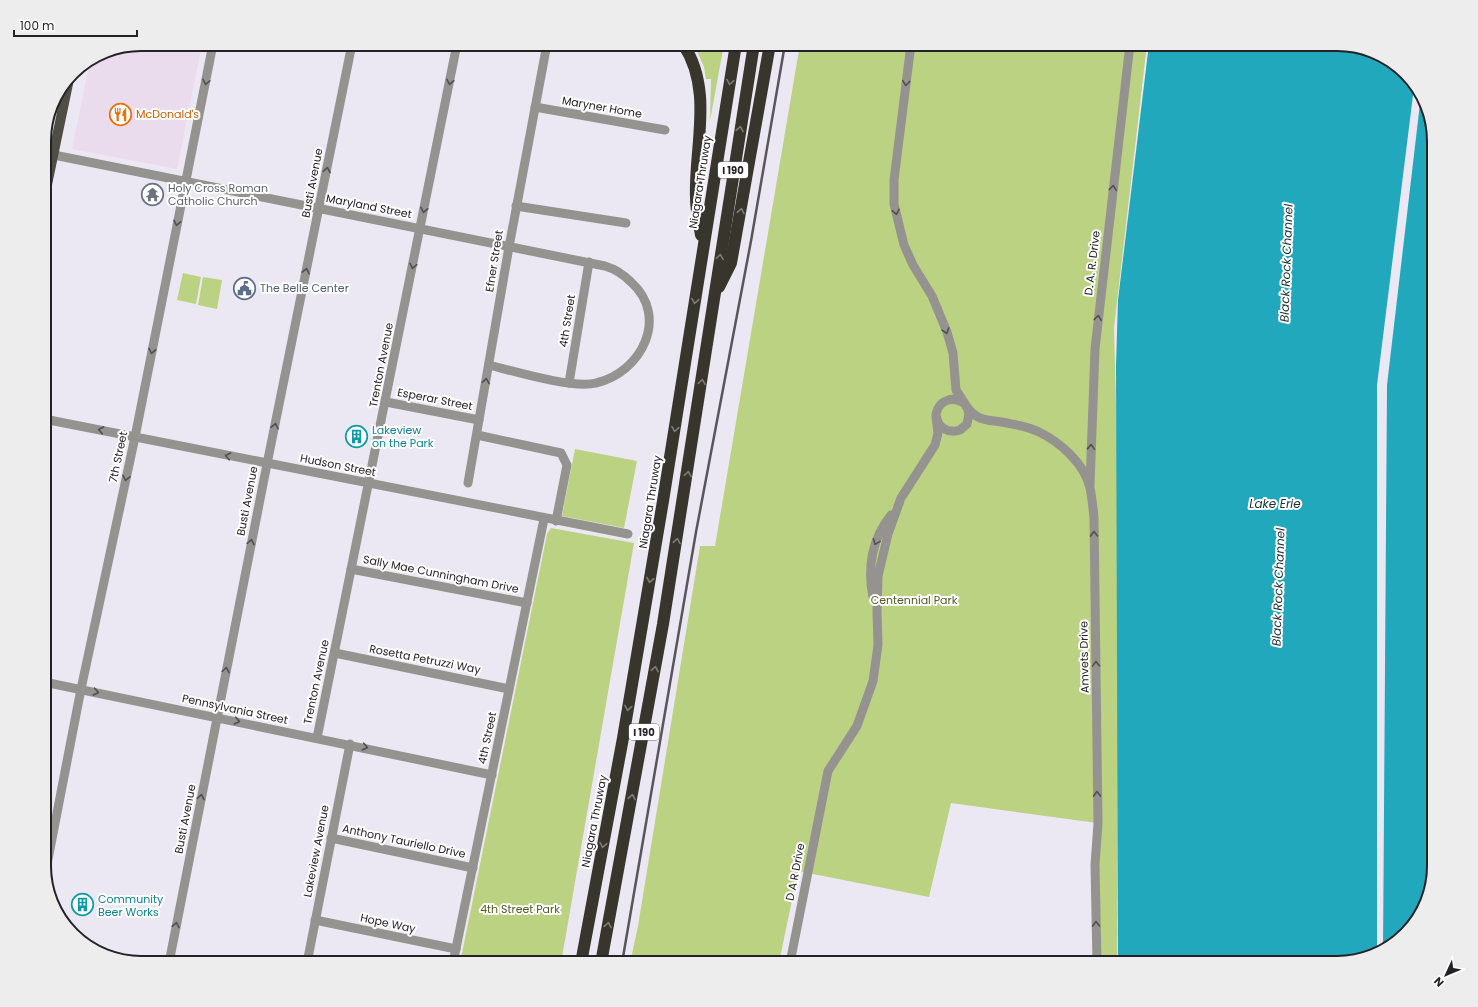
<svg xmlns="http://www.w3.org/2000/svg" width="1478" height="1007" viewBox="0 0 1478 1007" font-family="Poppins,sans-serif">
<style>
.commercial{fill:#eadbed}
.green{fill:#bcd283}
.water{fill:#21a8bd}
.pier{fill:#ece8f3}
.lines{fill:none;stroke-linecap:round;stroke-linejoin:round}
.minor{stroke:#95938f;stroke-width:9}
.primary{stroke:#504d45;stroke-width:10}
.motorway{stroke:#38352d;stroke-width:12}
.rail{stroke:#58555b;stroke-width:2.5}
.oneway{stroke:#514f50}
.oneway2{stroke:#7e7c76}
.labels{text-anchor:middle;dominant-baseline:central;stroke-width:4;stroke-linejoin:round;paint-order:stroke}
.shield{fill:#fff;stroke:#666467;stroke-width:1}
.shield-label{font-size:10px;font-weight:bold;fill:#242226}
.street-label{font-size:11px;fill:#242226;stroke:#fff}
.food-label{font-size:11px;fill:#c56008;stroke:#fff;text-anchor:start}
.worship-label{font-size:11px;fill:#5b616d;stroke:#fff;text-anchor:start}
.service-label{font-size:11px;fill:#4e5e75;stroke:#fff;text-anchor:start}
.culture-label{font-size:11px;fill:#0d838f;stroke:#fff;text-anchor:start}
.park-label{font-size:11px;fill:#4e5c22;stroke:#fff}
.water-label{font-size:12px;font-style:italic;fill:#1b3035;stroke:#fff}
.rim{fill:none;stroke:#242226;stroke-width:2}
</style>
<rect width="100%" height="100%" fill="#ece8f3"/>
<!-- commercial -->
<polygon class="commercial" points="141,44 202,44 177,169 72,149 90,61 104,51"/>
<!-- green -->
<g class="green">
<polygon points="694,44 724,44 710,121 711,79 706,79 704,67"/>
<polygon points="800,44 1147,44 1114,328 1119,519 1117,963 1097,963 1097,823 951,803 929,897 798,871 779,963 630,963 638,926 700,546 715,546"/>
<polygon points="183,273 201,277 196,304 177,300"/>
<polygon points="203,277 222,280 217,309 198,305"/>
<polygon points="575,449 637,461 624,528 562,516"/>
<polygon points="551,528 634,543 561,963 460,963 547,534"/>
</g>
<!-- water -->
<polygon class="water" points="1149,44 1336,44 1391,61 1424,98 1434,141 1434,866 1417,920 1385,950 1337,963 1118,963 1116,366 1118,300"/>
<!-- pier -->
<polygon class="pier" points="1414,87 1421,95 1387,385 1383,951 1377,952 1377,385"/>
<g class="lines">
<!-- minor -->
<g class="minor">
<path d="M 911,44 L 894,180 L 894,204 L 904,245 L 913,265 L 932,296 L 947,332 L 953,353 L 956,390 L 967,407 L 969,414 L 967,424 L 960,430 C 947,434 937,427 936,414 C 939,400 953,395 965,404"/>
<polyline points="535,107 665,130"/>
<path d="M 44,153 L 605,266 C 615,269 624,275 631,282 C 670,317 641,373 596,383 C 573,389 513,371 489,365"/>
<polyline points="516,206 626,223"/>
<polyline points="569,383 589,262"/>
<polyline points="386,402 479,420"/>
<path d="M 966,406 C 979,423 988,419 1007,423 C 1017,425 1030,427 1039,432 C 1060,442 1085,464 1090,488 C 1092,497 1093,508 1094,518 L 1098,823 L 1095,865 L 1097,963"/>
<polyline points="44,419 628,534"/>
<polyline points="477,435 561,453 567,465 556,521"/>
<polyline points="468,483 509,247 547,44"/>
<polyline points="1090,485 1095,349 1130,44"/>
<polyline points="351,569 527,603"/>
<path d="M 873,597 C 867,568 872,538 891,515"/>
<polyline points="335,653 509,689"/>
<polyline points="44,682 492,775"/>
<polyline points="317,738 457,44"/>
<polyline points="331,838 473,868"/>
<polyline points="45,875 81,689 135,437 213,44"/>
<polyline points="315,920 456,949"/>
<polyline points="169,963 267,464 352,44"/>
<polyline points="307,963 350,744"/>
<polyline points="453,963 544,519"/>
<polyline points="790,963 828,771 857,726 873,681 878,645 877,612 878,576 888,534 901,498 935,445 938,433 936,417"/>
</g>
<!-- primary -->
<polyline class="primary" points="44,199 69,79"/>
<!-- motorway -->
<g class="motorway">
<path d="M 683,44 C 714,90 694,147 696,198 C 696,210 699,223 701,235"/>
<polyline points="719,287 731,263 770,44"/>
<polyline points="581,963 623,738 663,501 736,44"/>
<polyline points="601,963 663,624 754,44"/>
</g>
<!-- rail -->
<polyline class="rail" points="622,963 696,532 751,241 785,44"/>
</g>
<!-- one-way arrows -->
<defs><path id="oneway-chevron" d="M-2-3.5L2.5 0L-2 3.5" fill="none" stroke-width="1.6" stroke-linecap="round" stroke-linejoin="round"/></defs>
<g class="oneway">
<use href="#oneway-chevron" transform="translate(206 82) rotate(102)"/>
<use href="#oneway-chevron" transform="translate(450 82) rotate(101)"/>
<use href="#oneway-chevron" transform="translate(906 83) rotate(97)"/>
<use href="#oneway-chevron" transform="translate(327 170) rotate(-79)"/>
<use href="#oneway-chevron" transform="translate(1113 188) rotate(-83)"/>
<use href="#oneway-chevron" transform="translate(424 210) rotate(101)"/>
<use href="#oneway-chevron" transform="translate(896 212) rotate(79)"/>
<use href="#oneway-chevron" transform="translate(177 223) rotate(101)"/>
<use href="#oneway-chevron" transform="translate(413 266) rotate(101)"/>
<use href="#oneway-chevron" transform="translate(306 271) rotate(-78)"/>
<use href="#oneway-chevron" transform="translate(1098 318) rotate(-83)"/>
<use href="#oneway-chevron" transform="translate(946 331) rotate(72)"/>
<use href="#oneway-chevron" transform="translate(152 351) rotate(101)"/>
<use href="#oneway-chevron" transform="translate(486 381) rotate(-80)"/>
<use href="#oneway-chevron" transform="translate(275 426) rotate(-78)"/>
<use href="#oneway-chevron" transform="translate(101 430) rotate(-169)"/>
<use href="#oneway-chevron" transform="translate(1091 447) rotate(-88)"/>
<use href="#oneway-chevron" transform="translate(228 456) rotate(-168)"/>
<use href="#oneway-chevron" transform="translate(126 478) rotate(102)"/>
<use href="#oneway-chevron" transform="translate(1094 534) rotate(-91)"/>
<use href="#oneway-chevron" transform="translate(251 542) rotate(-79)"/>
<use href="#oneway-chevron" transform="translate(876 542) rotate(111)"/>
<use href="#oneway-chevron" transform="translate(1096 664) rotate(-91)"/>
<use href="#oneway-chevron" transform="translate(226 670) rotate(-79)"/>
<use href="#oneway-chevron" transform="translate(96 692) rotate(11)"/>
<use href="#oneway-chevron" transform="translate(237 721) rotate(12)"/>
<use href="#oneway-chevron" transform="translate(365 747) rotate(12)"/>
<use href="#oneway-chevron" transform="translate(1097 794) rotate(-91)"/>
<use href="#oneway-chevron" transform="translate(201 797) rotate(-79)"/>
<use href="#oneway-chevron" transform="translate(1096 924) rotate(-91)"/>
<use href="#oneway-chevron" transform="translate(176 925) rotate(-79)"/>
</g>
<g class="oneway2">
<use href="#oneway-chevron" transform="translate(730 82) rotate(99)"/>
<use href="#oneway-chevron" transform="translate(740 129) rotate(-81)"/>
<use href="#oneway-chevron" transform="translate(741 211) rotate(-79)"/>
<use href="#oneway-chevron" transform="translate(720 257) rotate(-82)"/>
<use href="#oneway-chevron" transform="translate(695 301) rotate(99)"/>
<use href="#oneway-chevron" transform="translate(702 382) rotate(-82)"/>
<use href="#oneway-chevron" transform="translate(675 429) rotate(99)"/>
<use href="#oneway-chevron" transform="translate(688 474) rotate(-81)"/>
<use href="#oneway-chevron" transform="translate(677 541) rotate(-81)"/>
<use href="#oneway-chevron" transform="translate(650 580) rotate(100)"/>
<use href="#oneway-chevron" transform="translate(655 669) rotate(-80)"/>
<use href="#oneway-chevron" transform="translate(628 708) rotate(100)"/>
<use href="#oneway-chevron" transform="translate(632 797) rotate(-79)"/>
<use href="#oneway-chevron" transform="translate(603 845) rotate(101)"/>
<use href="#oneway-chevron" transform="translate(608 925) rotate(-79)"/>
</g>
<!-- icons -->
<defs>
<symbol id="restaurant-ring" viewBox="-11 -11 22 22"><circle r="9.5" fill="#fff" stroke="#e8710a" stroke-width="1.5"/><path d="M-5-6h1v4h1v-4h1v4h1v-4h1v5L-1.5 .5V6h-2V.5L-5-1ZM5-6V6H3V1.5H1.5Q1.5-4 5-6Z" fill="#e8710a"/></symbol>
<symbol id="temple-ring" viewBox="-11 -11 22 22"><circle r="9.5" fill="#fff" stroke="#6b7280" stroke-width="1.5"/><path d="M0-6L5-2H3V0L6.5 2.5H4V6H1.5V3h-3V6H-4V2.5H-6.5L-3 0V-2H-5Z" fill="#6b7280"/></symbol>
<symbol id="civic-ring" viewBox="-11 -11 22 22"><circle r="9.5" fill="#fff" stroke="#5c6f8a" stroke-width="1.5"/><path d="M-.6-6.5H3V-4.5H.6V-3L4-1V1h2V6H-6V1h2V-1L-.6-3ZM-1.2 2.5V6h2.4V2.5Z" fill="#5c6f8a"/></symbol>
<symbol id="building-ring" viewBox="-11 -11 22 22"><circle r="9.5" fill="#fff" stroke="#0f9aa8" stroke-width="1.5"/><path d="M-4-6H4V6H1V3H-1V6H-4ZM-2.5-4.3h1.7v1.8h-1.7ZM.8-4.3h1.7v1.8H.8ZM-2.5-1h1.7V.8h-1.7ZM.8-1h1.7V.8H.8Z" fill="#0f9aa8"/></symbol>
</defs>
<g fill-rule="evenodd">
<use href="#restaurant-ring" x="108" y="102" width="25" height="25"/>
<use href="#temple-ring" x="140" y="182" width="25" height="25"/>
<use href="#civic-ring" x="232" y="276" width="25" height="25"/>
<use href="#building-ring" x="344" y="424" width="25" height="25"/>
<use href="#building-ring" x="70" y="892" width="25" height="25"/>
</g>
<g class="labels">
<!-- shield labels -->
<g class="shield">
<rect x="718" y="162" width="30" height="16" rx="3"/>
<rect x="629" y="724" width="30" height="16" rx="3"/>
</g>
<g class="shield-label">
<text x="733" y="170">I 190</text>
<text x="644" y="732">I 190</text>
</g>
<!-- street labels -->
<g class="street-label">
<text transform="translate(602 107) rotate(10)">Maryner Home</text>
<text transform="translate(700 182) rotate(-81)">Niagara Thruway</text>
<text transform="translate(312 183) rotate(-79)">Busti Avenue</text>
<text transform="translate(369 206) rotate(11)">Maryland Street</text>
<text transform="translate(494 261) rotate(-81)">Efner Street</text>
<text transform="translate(1092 263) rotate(-83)">D. A. R. Drive</text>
<text transform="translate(567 321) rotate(-81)">4th Street</text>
<text transform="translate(381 365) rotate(-79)">Trenton Avenue</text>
<text transform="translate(435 399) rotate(11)">Esperar Street</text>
<text transform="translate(118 457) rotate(-78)">7th Street</text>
<text transform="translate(338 465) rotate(11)">Hudson Street</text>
<text transform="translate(247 501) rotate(-79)">Busti Avenue</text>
<text transform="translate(650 502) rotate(-81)">Niagara Thruway</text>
<text transform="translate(441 574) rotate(11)">Sally Mae Cunningham Drive</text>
<text transform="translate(1084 657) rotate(-91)">Amvets Drive</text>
<text transform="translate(425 659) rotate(11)">Rosetta Petruzzi Way</text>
<text transform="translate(316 682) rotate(-78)">Trenton Avenue</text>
<text transform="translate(235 709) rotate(12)">Pennsylvania Street</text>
<text transform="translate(487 738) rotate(-78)">4th Street</text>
<text transform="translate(185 819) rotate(-79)">Busti Avenue</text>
<text transform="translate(594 821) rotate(-79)">Niagara Thruway</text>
<text transform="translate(404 841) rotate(12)">Anthony Tauriello Drive</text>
<text transform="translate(316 851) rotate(-79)">Lakeview Avenue</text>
<text transform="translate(795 872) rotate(-79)">D A R Drive</text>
<text transform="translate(388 923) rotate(12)">Hope Way</text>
</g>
<!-- food labels -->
<g class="food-label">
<text x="136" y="114">McDonald's</text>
</g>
<!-- worship labels -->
<g class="worship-label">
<text x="168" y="188">Holy Cross Roman<tspan x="168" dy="13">Catholic Church</tspan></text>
</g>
<!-- service labels -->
<g class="service-label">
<text x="260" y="288">The Belle Center</text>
</g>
<!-- culture labels -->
<g class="culture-label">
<text x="372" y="430">Lakeview<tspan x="372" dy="13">on the Park</tspan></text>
<text x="98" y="899">Community<tspan x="98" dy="13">Beer Works</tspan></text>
</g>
<!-- park labels -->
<g class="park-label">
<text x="914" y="600">Centennial Park</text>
<text x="520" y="909">4th Street Park</text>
</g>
<!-- water labels -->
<g class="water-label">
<text transform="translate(1286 263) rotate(-88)">Black Rock Channel</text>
<text x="1275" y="503">Lake Erie</text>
<text transform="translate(1278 587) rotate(-88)">Black Rock Channel</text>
</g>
</g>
<!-- crop -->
<path d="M0 0H1478V1007H0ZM141 51H1337A90 90 0 0 1 1427 141V866A90 90 0 0 1 1337 956H141A90 90 0 0 1 51 866V141A90 90 0 0 1 141 51Z" fill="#ededee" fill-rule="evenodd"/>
<path class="rim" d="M141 51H1337A90 90 0 0 1 1427 141V866A90 90 0 0 1 1337 956H141A90 90 0 0 1 51 866V141A90 90 0 0 1 141 51Z"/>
<!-- north arrow -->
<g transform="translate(1446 975) rotate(226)" stroke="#ffffff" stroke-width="3" paint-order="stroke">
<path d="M0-3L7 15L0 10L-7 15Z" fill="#242226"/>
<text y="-6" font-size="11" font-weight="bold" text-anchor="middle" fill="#242226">N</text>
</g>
<!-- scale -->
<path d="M14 30v6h123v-6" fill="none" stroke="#242226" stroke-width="2"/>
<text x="20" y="30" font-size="12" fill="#242226" stroke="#ffffff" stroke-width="3" paint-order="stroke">100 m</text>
</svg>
